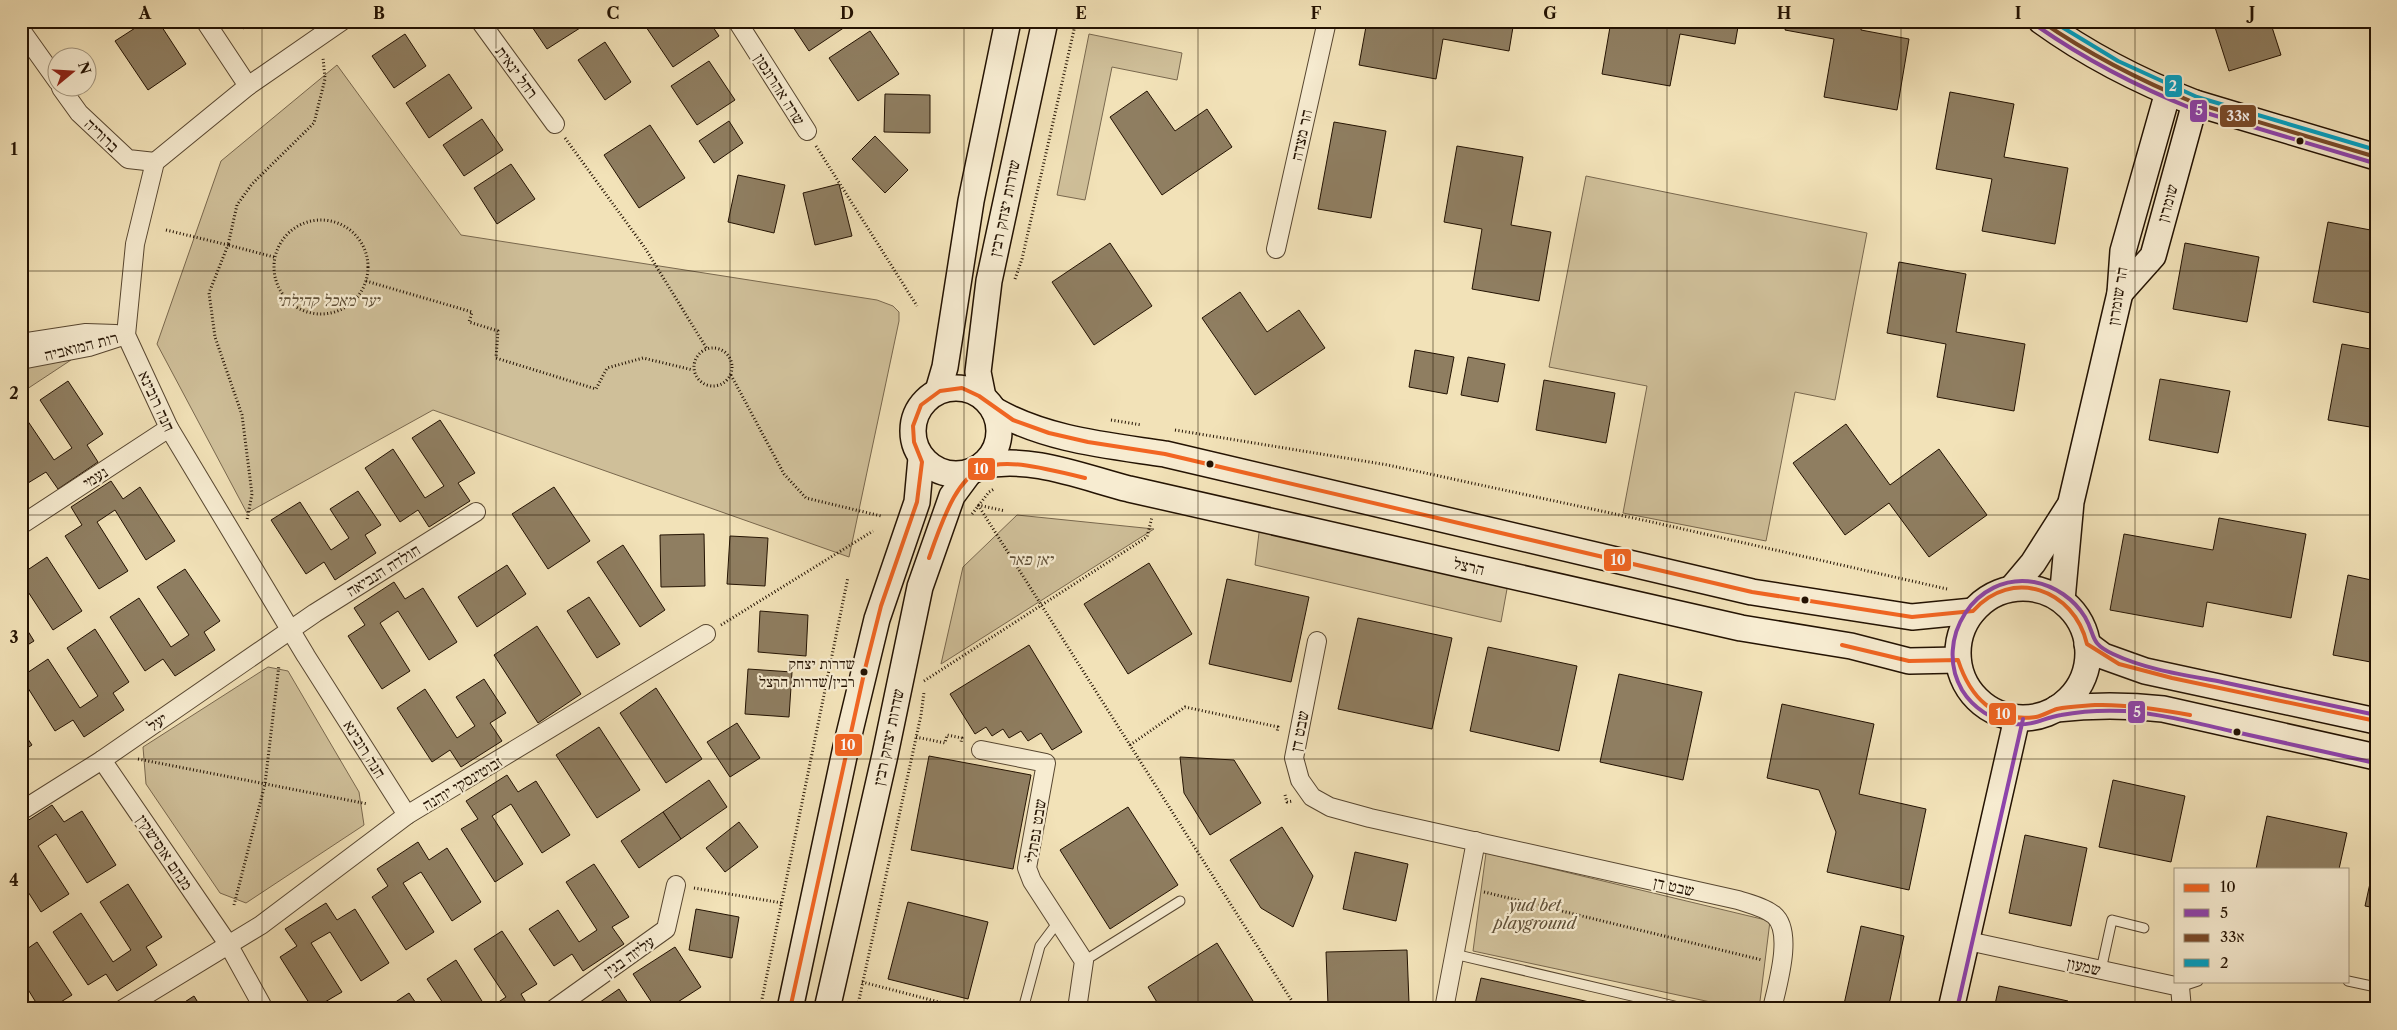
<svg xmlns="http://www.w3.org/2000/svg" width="2397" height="1030" viewBox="0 0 2397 1030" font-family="'Libre Caslon Text','Frank Ruhl Libre',serif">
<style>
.green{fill:#cfbf99;stroke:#79684e}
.building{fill:#8f7e61;stroke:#231202}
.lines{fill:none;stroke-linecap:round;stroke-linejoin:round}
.lane-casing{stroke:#574630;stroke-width:11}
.street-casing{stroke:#574630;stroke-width:20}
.secondary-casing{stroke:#231202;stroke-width:28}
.path{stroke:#231202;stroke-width:3;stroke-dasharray:1 2.5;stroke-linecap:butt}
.lane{stroke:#f7ecd1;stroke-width:9}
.street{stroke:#f7ecd1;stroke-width:18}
.secondary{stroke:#f7ecd1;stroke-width:25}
.bus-1-casing{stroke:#f7ecd1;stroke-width:8}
.bus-2-casing{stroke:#f7ecd1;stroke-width:8}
.bus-3-casing{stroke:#f7ecd1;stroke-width:8}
.bus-4-casing{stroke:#f7ecd1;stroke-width:8}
.bus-1{stroke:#f26522;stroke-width:4}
.bus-2{stroke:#8e44ad;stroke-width:4}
.bus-3{stroke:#7a4b2a;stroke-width:4}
.bus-4{stroke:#02a1c4;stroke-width:4}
.grid{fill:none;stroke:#231202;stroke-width:1;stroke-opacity:0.55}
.bus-dot{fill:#231202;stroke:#f7ecd1;stroke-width:2}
.labels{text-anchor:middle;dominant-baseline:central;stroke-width:4.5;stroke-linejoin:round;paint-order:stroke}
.bus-label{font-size:15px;fill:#231202;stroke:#f7ecd1;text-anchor:end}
.street-label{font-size:16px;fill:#231202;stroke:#f7ecd1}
.park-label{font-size:16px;font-style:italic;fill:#5f4f37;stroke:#f7ecd1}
.line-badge{stroke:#f7ecd1;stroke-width:2}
.badge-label{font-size:14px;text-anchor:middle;font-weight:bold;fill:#fff}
.neatline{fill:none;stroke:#231202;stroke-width:2}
.grid-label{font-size:16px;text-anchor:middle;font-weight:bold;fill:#231202}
</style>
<rect width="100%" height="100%" fill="#f2e2b8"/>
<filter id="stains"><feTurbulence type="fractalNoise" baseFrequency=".004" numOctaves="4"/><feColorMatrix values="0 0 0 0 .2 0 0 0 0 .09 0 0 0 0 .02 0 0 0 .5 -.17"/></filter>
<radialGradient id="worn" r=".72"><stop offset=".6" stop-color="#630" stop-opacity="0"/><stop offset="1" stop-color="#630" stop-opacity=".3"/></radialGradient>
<!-- green -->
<g class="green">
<polygon points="1089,34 1182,53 1177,80 1112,67 1085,200 1057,195"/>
<polygon points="337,65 461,235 877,300 893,306 899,312 899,321 849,557 433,410 247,513 157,344 221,161"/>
<polygon points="1586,176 1867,233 1835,400 1795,392 1766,541 1623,513 1647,386 1549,367"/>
<polygon points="71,360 21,393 21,368"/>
<polygon points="1017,515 1154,529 941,664 963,567"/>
<polygon points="1260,525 1509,578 1501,622 1255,565"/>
<polygon points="268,667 288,671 359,792 364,825 246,903 220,893 146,784 143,747"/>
<polygon points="1486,853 1770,921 1759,1009 1743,1009 1473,951"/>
</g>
<!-- building -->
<g class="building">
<polygon points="146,21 158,21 186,64 148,90 115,41"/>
<polygon points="238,21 255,21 243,29"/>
<polygon points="528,21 575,21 580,28 547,49"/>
<polygon points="642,21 709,21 719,36 673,67"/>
<polygon points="789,21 854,21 809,51"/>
<polygon points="1367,21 1514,21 1509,51 1443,39 1436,79 1359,65"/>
<polygon points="1611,21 1739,21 1735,44 1680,34 1670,86 1602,74"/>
<polygon points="1787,21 1862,21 1861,30 1909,39 1897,110 1824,97 1834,39 1785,30"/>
<polygon points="2213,21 2270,21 2281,55 2229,71"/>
<polygon points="870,31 899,74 858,101 829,58"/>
<polygon points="405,34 426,66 394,88 372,56"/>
<polygon points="605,42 631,82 605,100 578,60"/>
<polygon points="709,61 735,100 697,125 671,86"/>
<polygon points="449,74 472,108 429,138 406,103"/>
<polygon points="1147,91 1175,131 1207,109 1232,147 1162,195 1110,117"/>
<polygon points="1950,92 2014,104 2004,157 2068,168 2055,244 1982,231 1992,179 1936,169"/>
<polygon points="885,94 930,95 930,133 884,132"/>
<polygon points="482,119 503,150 464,176 443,145"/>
<polygon points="729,121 743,143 714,163 699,141"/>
<polygon points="1334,122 1386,131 1371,218 1318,209"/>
<polygon points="650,125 685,178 639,208 604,155"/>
<polygon points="875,136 908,170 885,193 852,159"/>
<polygon points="1457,146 1523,157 1511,225 1551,232 1539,301 1472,289 1482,229 1444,222"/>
<polygon points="511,164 535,199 497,224 474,188"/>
<polygon points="738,175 785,185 774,233 728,222"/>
<polygon points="839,184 852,236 815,245 803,193"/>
<polygon points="2328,222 2376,231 2376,314 2313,302"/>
<polygon points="1110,243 1152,306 1094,345 1052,282"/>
<polygon points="2185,243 2259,257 2247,322 2173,309"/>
<polygon points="1899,262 1966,274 1956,332 2025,344 2014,411 1937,397 1946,344 1887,333"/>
<polygon points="1240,292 1267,332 1299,310 1325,348 1255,395 1202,318"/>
<polygon points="2342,344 2376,350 2376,428 2328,420"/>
<polygon points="1415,350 1454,357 1447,394 1409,387"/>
<polygon points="1468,357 1505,364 1498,402 1461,395"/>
<polygon points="2160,379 2230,391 2218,453 2149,440"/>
<polygon points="1544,380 1615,393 1606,443 1536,430"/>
<polygon points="68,381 103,434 87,445 98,462 58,489 46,472 28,483 21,472 21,411 54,460 72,448 40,400"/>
<polygon points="440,420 475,473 458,483 470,501 429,527 418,510 400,522 365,468 393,449 425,498 444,486 412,438"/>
<polygon points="1846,424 1890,485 1939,449 1987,515 1929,557 1889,503 1845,535 1793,463"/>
<polygon points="111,481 123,499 140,487 175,541 146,560 115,510 97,522 128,571 99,589 65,536 82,525 71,507"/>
<polygon points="554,487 590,541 548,569 512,514"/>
<polygon points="358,491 381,525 365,535 376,553 335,580 324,562 306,574 271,520 300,502 331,550 349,538 330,509"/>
<polygon points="2219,518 2306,534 2291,618 2207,602 2203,627 2110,610 2124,534 2213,550"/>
<polygon points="704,534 705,586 661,587 660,535"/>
<polygon points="730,536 768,538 765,586 727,584"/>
<polygon points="623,545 665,610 640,627 597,562"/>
<polygon points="21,557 29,569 47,557 82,611 53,630 21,581"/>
<polygon points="1149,563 1192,634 1128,674 1084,604"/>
<polygon points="507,565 526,594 477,627 458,597"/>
<polygon points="185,569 220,621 204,632 215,650 175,676 163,659 145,671 110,617 139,598 171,647 189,635 157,587"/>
<polygon points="2348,575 2376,581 2376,663 2333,655"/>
<polygon points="1227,579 1309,597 1291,682 1209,664"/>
<polygon points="394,582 405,599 423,588 457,642 429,660 398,611 380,623 410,671 382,689 348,636 365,625 354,608"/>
<polygon points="589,597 620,644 597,658 567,611"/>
<polygon points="760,611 808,615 806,656 758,652"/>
<polygon points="1358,618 1452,638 1432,729 1338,709"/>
<polygon points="21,620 34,641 21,649"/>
<polygon points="537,626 581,694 538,723 494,655"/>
<polygon points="95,629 129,682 113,693 124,710 84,737 73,720 55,731 21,677 48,659 80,708 98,696 67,648"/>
<polygon points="1029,645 1082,732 1052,750 1041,733 1028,741 1021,731 1009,738 1003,729 992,736 986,727 975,734 950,694"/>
<polygon points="1488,647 1577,666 1559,751 1470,731"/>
<polygon points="748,669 792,672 789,717 745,714"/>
<polygon points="1619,674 1702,692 1683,780 1600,762"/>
<polygon points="484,679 506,713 490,723 502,741 461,767 450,750 432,762 397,708 425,689 457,738 475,726 456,697"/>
<polygon points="656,688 702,759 666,783 620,713"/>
<polygon points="1782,704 1874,724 1859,794 1926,809 1909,890 1827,872 1836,832 1819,790 1767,778"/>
<polygon points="737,723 760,758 730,777 707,742"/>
<polygon points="599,727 640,790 597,818 556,755"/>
<polygon points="21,729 32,745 21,752"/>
<polygon points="929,756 1031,775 1013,869 911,850"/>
<polygon points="1180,757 1234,760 1261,803 1210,835 1184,793"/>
<polygon points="507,775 518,792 536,781 570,835 542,853 511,804 492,816 523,864 495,882 461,829 478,819 466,801"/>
<polygon points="709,780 727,807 681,839 663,812"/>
<polygon points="2113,780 2185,796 2171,862 2099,847"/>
<polygon points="52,805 64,822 82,811 116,865 87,883 56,834 38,846 69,894 41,912 21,881 21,825"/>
<polygon points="1128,807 1178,885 1110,929 1060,850"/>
<polygon points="663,812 681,839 639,868 621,841"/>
<polygon points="2267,816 2347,833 2339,869 2256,869"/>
<polygon points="739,822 758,847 725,872 706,848"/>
<polygon points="1282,827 1313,876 1293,927 1261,908 1230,860"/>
<polygon points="2025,835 2087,848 2071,926 2009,913"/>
<polygon points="418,842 429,860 447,848 481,902 452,921 421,872 403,883 434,932 406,950 372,897 388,886 377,869"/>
<polygon points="1355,852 1408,864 1396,921 1343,909"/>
<polygon points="2376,856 2376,908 2365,906"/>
<polygon points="594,864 629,917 612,927 624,944 583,971 572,954 554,966 529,929 558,910 579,942 597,930 566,882"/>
<polygon points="128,884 162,937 146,947 157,965 117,991 106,974 88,985 53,932 81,913 113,962 131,950 100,902"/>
<polygon points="908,902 988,922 968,999 888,979"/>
<polygon points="326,903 337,920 355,909 389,963 361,981 330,932 311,943 342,992 313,1009 280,957 297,946 285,929"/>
<polygon points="696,909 739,917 732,958 689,950"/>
<polygon points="1861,926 1904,936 1888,1009 1843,1009"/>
<polygon points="502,931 537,984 521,994 530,1009 488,1009 506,997 474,949"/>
<polygon points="37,942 72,995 56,1005 58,1009 40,1009 21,978 21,953"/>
<polygon points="1217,943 1258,1009 1161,1009 1148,987"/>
<polygon points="675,947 701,987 667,1009 656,1009 633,974"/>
<polygon points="1407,950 1409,1003 1328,1005 1326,952"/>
<polygon points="456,960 487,1009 447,1009 427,979"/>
<polygon points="1481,978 1621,1009 1474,1009"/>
<polygon points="1999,986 2068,1001 2066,1009 1994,1009"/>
<polygon points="619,989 632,1009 590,1009"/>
<polygon points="409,993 420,1009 385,1009"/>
<polygon points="194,996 202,1009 174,1009"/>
<polygon points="880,1004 898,1009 879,1009"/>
</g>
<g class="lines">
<defs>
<g id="lane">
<polyline points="1454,954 1687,1009"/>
<polyline points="1084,961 1180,901"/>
<polyline points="2101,970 2112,920 2144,928"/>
<polyline points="2348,981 2376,987"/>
<polyline points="2180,987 2198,981"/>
<polyline points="1023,1009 1040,946 1058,922"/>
</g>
<g id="street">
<polyline points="205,21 248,86"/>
<polyline points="342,21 248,86 155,162 135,244 126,335 169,428 306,656 407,815"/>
<polyline points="480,21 555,124"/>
<polyline points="737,21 807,131"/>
<polyline points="21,30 58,82"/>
<polyline points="61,88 79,113 128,159 155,162"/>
<polyline points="1276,249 1327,21"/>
<polyline points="21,343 86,333 116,334"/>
<polyline points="21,360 89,347 126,335"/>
<polyline points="21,525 169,428"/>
<path d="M 1317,641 L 1294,758 L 1300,780 L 1312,797 L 1330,807 L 1370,818 L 1738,900 C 1750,904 1764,907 1774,915 C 1794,932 1777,986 1772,1009"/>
<polyline points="981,750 1046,763 1027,868 1032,881 1084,961 1077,1009"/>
<polyline points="102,760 228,944 264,1009"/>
<polyline points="21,811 102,760 315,613 476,512"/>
<polyline points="1968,941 2180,987 2182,1009"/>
<polyline points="123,1009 261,925 407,815 706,634"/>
<polyline points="554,1009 666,929 676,885"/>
<polyline points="1444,1009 1476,841"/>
</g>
<g id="secondary">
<path d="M 2041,21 C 2088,55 2141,82 2195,103 L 2376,157"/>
<polyline points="2120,293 2153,256 2195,103"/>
<circle cx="956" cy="431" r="43"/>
<polyline points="938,391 945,367 971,201 1008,21"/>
<polyline points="983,397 978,372 989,281 1045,21"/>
<path d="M 994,410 C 1047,440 1106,445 1165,454 L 1752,592 L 1912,617 L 1973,611"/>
<path d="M 982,466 C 1030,455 1082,477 1129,489 L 1741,628 L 1851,646 L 1909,661 L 1958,660"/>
<circle cx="2023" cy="653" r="65"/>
<polyline points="2012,588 2033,563 2068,508"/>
<polyline points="2062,600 2071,502 2120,293 2123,251 2168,92"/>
<polyline points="2087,644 2103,656 2145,671 2376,721"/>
<path d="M 2056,709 C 2093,705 2127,705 2163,709 L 2376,757"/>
<polyline points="790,1009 846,747 877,619 917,502 921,458"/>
<polyline points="827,1009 885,755 920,587 952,496 969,473"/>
<polyline points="1951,1009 2017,718"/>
</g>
</defs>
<!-- lane casing -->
<use href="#lane" class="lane-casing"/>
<!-- street casing -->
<use href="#street" class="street-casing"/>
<!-- secondary casing -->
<use href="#secondary" class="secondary-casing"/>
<!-- path -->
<g class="path">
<polyline points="565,138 645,248 707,349"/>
<polyline points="816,146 917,306"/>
<circle cx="321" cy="267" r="47"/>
<polyline points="166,230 228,245 209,293 215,337 242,415 252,494 247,520"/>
<polyline points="274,257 228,245 237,205 252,184 314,123 325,79 323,57"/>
<polyline points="1015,279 1022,259 1076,21"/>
<polyline points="366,281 472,312 469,322 498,331 496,358 596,389 607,368 643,358 693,370"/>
<circle cx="713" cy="367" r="19"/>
<polyline points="731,375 784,474 806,498 881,516"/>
<polyline points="1111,420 1142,425"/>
<polyline points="1175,430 1388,465 1652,522 1947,589"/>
<polyline points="978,505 1297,1009"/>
<polyline points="978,505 1005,511"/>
<polyline points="972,514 989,492 994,489"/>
<polyline points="721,625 873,531"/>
<polyline points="924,681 1147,537 1152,517"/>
<polyline points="916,737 945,743 947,735 962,738 961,742"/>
<polyline points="1130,745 1185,707 1278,727 1277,732"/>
<polyline points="138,759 368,804"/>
<polyline points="1285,795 1287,802 1293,801"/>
<polyline points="694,888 782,903"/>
<polyline points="1484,892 1762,960"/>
<polyline points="234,905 265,784 279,665"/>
<polyline points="862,982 966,1009"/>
<polyline points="760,1009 848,577"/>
<polyline points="857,1009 921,715 924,692"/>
</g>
<!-- lane -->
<use href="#lane" class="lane"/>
<!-- street -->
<use href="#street" class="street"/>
<!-- secondary -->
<use href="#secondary" class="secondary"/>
<defs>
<g id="bus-1">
<path d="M 929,558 C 965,453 980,452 1085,478"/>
<path d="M 1842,645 L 1909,661 L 1958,660 C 1970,697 1994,723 2036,717 C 2043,716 2050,711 2057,709 C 2069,706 2083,706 2095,705 C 2127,704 2159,709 2190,715"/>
<path d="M 790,1009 L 865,669 L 881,606 L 917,502 L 922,462 L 914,442 L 913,426 L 921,405 L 940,391 L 962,388 L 979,396 L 1013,420 L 1049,433 L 1088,442 L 1165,454 L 1752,592 L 1912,617 L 1973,611 C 2012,567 2074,589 2087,644 L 2119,664 L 2172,678 L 2376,721"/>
</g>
<g id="bus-2">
<path d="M 2037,26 C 2086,60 2138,87 2193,109 L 2374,163"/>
<path d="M 2375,763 C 2327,752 2279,742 2231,731 C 2196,723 2161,714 2125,711 C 2104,710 2082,711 2061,715 C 2043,718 2034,726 2014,724 C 1993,721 1973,708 1962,690 C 1933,640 1975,572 2034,582 C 2055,586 2074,599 2085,617 C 2096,636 2089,643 2113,654 C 2147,670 2185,675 2222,682 C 2273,693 2324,704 2376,715"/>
<polyline points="1957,1009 2023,719"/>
</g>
<path id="bus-3" d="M 2041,21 C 2090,55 2141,81 2195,103 L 2376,157"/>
<polyline id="bus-4" points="2052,21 2118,61 2197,97 2376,150"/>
</defs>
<!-- bus-1 casing -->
<use href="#bus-1" class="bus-1-casing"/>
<!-- bus-2 casing -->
<use href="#bus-2" class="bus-2-casing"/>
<!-- bus-3 casing -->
<use href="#bus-3" class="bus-3-casing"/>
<!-- bus-4 casing -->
<use href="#bus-4" class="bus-4-casing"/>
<!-- bus-1 -->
<use href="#bus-1" class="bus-1"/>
<!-- bus-2 -->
<use href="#bus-2" class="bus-2"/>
<!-- bus-3 -->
<use href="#bus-3" class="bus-3"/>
<!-- bus-4 -->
<use href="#bus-4" class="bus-4"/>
</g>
<!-- grid -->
<path class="grid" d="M 262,21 L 262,1009M 496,21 L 496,1009M 730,21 L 730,1009M 964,21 L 964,1009M 1198,21 L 1198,1009M 1433,21 L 1433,1009M 1667,21 L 1667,1009M 1901,21 L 1901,1009M 2135,21 L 2135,1009M 21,271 L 2376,271M 21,515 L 2376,515M 21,759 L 2376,759"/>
<!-- markers -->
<g class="bus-dot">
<circle cx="2300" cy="141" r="4.5"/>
<circle cx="1210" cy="464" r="4.5"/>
<circle cx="1805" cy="600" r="4.5"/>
<circle cx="864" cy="672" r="4.5"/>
<circle cx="2237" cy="732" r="4.5"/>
</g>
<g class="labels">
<!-- bus labels -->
<g class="bus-label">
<text x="855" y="663">שדרות יצחק<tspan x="855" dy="18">רבין/שדרות הרצל</tspan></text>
</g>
<!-- street labels -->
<g class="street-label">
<text transform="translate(517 72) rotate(54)">רחל ינאית</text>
<text transform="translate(780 89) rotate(58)">שרה אהרונסון</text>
<text transform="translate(102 135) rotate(44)">ברוריה</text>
<text transform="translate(1301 135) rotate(-78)">הר מצדה</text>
<text transform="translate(2167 203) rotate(-74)">שומרון</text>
<text transform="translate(1004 208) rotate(-78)">שדרות יצחק רבין</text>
<text transform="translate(2117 296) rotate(-81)">הר שומרון</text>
<text transform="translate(81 346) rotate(-14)">רות המואביה</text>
<text transform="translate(157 401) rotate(65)">חנה רובינא</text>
<text transform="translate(95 477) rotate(-33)">נעמי</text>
<text transform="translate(1469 566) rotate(13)">הרצל</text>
<text transform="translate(383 570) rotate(-32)">חולדה הנביאה</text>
<text transform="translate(157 722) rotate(-35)">יעל</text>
<text transform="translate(1299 731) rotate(-79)">שבט דן</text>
<text transform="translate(888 737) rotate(-78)">שדרות יצחק רבין</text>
<text transform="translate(365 749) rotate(58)">חנה רובינא</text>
<text transform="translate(462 783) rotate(-31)">זבוטינסקי יוהנה</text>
<text transform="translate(1035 831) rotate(-81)">שבט נפתלי</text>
<text transform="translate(165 852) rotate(56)">מנחם אוסישקין</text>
<text transform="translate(1674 886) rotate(13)">שבט דן</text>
<text transform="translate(629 956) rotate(-35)">עליזה בגין</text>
<text transform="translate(2084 966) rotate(13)">שמעון</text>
</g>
<!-- park labels -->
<g class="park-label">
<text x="328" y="300">יער מאכל קהילתי</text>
<text x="1030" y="559">יאן פאר</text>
<text x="1535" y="905">yud bet<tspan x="1535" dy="18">playground</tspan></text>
</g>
</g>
<g class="line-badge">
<rect x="2164" y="74" width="19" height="24" rx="5" fill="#02a1c4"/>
<rect x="2189" y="99" width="19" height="24" rx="5" fill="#8e44ad"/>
<rect x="2219" y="104" width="38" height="24" rx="5" fill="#7a4b2a"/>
<rect x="967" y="457" width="29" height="24" rx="5" fill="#f26522"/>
<rect x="1603" y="548" width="29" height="24" rx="5" fill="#f26522"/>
<rect x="2127" y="700" width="19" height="24" rx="5" fill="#8e44ad"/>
<rect x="1988" y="702" width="29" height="24" rx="5" fill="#f26522"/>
<rect x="834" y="733" width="29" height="24" rx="5" fill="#f26522"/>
</g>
<g class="badge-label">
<text x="2173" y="91">2</text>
<text x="2199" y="115">5</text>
<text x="2238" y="121">33א</text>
<text x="981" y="474">10</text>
<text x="1618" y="565">10</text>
<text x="2137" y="717">5</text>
<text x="2003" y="719">10</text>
<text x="848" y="750">10</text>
</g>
<!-- margin -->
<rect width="2397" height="1030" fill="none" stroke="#f2e2b8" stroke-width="55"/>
<!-- legend -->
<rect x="2174" y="868" width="175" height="115" fill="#f7ecd1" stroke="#a2957e"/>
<rect x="2184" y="884" width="25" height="8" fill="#f26522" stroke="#a2957e"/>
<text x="2220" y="892" font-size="15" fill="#231202">10</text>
<rect x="2184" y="909" width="25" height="8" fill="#8e44ad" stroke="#a2957e"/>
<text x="2220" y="918" font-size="15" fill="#231202">5</text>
<rect x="2184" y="934" width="25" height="8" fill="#7a4b2a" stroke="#a2957e"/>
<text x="2220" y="942" font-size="15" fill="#231202">33א</text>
<rect x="2184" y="959" width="25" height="8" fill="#02a1c4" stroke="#a2957e"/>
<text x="2220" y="968" font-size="15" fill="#231202">2</text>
<!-- north arrow -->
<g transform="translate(72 72) rotate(72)"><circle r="24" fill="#f7ecd1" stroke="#a2957e"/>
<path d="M0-4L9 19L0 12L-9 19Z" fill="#8f2418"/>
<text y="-8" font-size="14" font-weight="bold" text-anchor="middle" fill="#231202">N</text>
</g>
<rect x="28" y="28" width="2342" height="974" class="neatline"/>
<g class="grid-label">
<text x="145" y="19">A</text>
<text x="379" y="19">B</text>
<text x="613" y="19">C</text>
<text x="847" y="19">D</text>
<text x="1081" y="19">E</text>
<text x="1316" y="19">F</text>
<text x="1550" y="19">G</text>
<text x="1784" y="19">H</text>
<text x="2018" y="19">I</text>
<text x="2252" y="19">J</text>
<text x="14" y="155">1</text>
<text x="14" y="399">2</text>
<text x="14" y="643">3</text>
<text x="14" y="886">4</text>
</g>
<rect width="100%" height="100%" filter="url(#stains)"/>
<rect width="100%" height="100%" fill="url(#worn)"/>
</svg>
